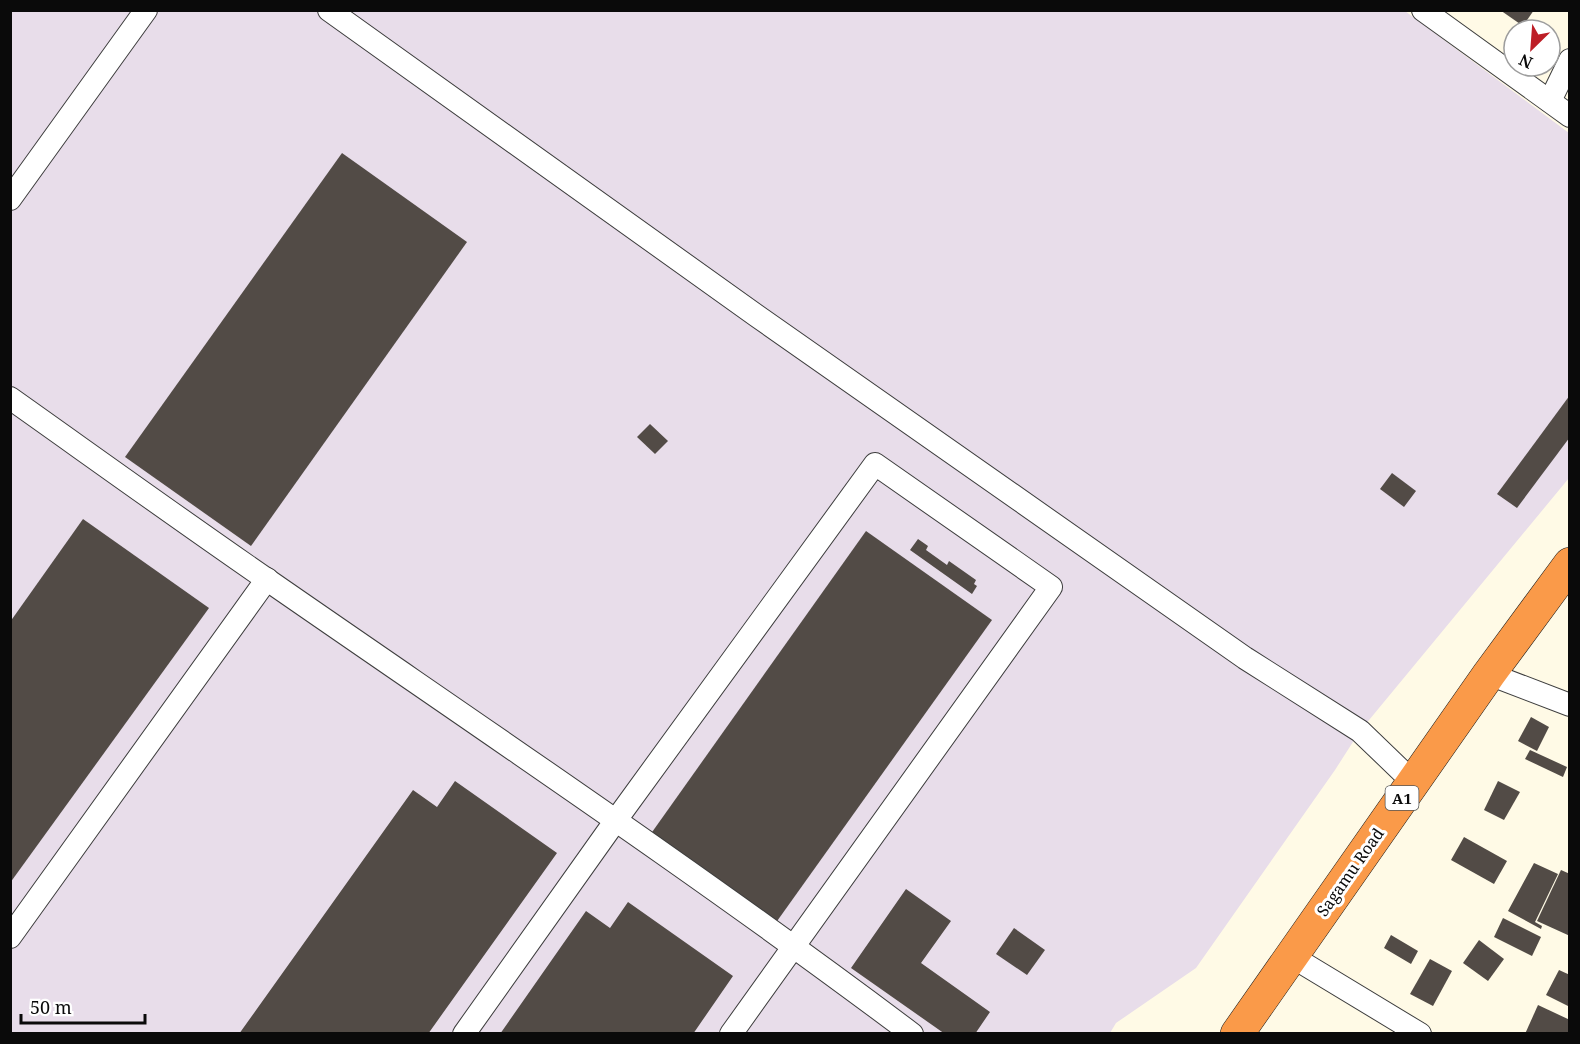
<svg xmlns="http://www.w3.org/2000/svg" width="1580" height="1044" viewBox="0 0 1580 1044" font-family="'Noto Serif',serif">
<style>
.industrial{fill:#e8ddea}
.building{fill:#524b46}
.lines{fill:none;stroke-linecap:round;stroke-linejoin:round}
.minor-casing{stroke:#3d3d3d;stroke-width:24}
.highway-casing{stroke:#1b1b1b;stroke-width:34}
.minor{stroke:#fff;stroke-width:22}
.highway{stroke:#fa9a49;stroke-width:33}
.labels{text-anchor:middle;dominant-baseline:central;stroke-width:6;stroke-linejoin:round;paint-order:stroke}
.shield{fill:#fff;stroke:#545454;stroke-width:1.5}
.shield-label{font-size:15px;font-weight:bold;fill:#0a0a0a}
.street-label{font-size:16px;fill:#0a0a0a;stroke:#fff}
</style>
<rect width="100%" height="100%" fill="#fffae6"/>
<!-- industrial -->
<polygon class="industrial" points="10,11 1405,11 1569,133 1569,478 1360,731 1335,770 1196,968 1116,1023 1110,1033 11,1033"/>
<!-- building -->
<g class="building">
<polygon points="1500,10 1534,10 1523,26"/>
<polygon points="342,153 467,242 251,546 125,457"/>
<polygon points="1570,395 1570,437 1517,508 1497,494"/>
<polygon points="650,424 668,441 655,454 637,437"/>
<polygon points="1392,473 1416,491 1404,507 1380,489"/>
<polygon points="83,519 209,608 10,883 10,622"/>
<polygon points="866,531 992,620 775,924 650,835"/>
<polygon points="918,539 928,546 926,550 947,565 949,561 976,580 974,584 977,586 972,594 910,550"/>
<polygon points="1531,717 1549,727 1537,751 1518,741"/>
<polygon points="1530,750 1567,767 1563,777 1525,759"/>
<polygon points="455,781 557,853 428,1034 239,1034 413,790 437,807"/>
<polygon points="1498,781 1520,792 1504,820 1484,810"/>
<polygon points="1464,837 1507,861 1494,884 1451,860"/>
<polygon points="1534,863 1558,874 1535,922 1542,926 1541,929 1508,911"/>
<polygon points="1561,870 1570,874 1570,936 1537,921"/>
<polygon points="906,889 951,921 921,963 990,1012 975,1034 945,1034 851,968"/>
<polygon points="628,902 733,976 693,1034 500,1034 586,911 610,928"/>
<polygon points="1503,918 1541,937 1532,956 1494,937"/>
<polygon points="1014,928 1045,950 1027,975 996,954"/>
<polygon points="1391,935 1418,951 1411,964 1384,948"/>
<polygon points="1479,940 1504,959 1488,981 1463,963"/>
<polygon points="1430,959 1452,971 1433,1006 1410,994"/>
<polygon points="1559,970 1570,975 1570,1007 1546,995"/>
<polygon points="1538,1005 1570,1020 1570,1034 1525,1034"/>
</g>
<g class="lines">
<defs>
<g id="minor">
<polyline points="329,10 757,316 1245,658 1360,731 1413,782"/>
<polyline points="1423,10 1570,116"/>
<polyline points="1550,101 1570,60"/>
<polyline points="10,199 146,10"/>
<path d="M 10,398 C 96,459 182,521 269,581 C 484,730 702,876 912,1034"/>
<polyline points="1489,674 1570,705"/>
<polyline points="10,937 267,579"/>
<polyline points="1291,956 1420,1034"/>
<polyline points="464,1034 616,820 875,464 1051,587 731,1034"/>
</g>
<polyline id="highway" points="1237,1034 1489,674 1570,564"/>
</defs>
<!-- minor casing -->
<use href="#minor" class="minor-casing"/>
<!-- highway casing -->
<use href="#highway" class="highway-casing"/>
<!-- minor -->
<use href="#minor" class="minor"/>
<!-- highway -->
<use href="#highway" class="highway"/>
</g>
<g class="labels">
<!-- shield labels -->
<rect class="shield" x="1385.5" y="786" width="33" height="24" rx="4.5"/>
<g class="shield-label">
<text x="1402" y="798">A1</text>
</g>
<!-- street labels -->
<g class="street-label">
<text transform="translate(1350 872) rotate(-55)">Sagamu Road</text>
</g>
</g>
<!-- border -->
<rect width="1580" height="1044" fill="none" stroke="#0a0a0a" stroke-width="24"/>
<!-- north arrow -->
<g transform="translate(1532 48) rotate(205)"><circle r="28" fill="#ffffff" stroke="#9d9d9d" stroke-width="1.5"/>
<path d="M0-4.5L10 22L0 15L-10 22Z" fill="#bd1e26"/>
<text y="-9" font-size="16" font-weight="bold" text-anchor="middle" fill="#0a0a0a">N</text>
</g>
<!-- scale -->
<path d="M21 1014v9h124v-9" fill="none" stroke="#0a0a0a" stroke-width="3"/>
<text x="30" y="1014" font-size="18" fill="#0a0a0a" stroke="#ffffff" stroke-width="4.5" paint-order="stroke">50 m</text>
</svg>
